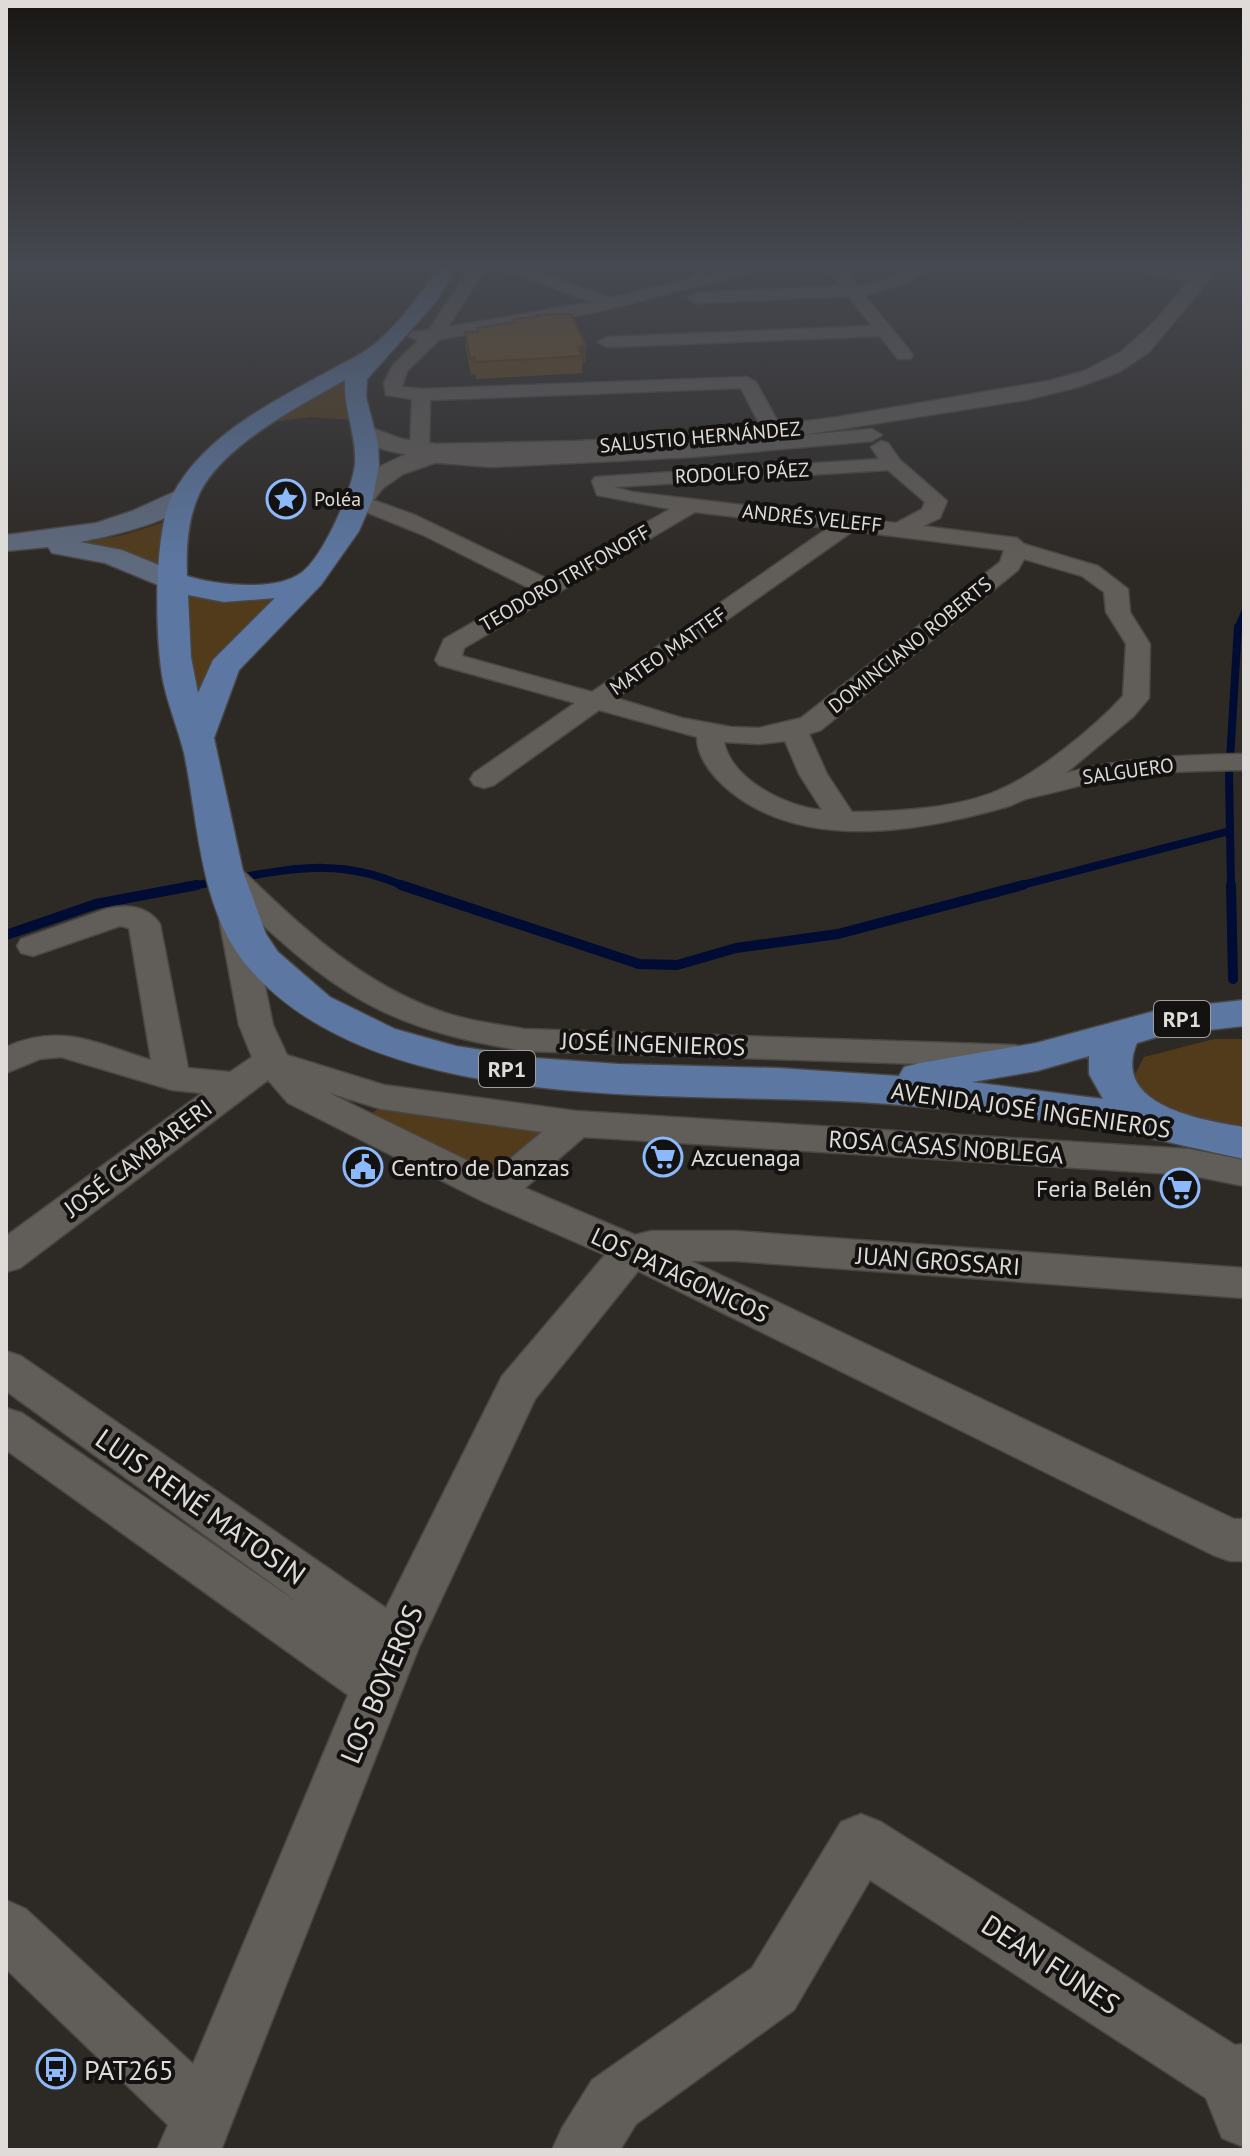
<svg xmlns="http://www.w3.org/2000/svg" width="1250" height="2156" viewBox="0 0 1250 2156" font-family="'PT Sans',sans-serif">
<style>
.green{fill:#513b1b}
.lines{fill:none;stroke-linecap:round;stroke-linejoin:round}
.stream-far2{stroke:#000c33;stroke-width:6}
.stream-far1{stroke:#000c33;stroke-width:8}
.stream{stroke:#000c33;stroke-width:10}
.service-casing{stroke:#494643;stroke-width:3}
.minor-casing{stroke:#494643;stroke-width:3}
.tertiary-casing{stroke:#494643;stroke-width:3}
.secondary-casing{stroke:#494643;stroke-width:3}
.primary-casing{stroke:#494643;stroke-width:3}
.service{fill:#615d58;fill-rule:evenodd}
.minor{fill:#615d58;fill-rule:evenodd}
.tertiary{fill:#615d58;fill-rule:evenodd}
.secondary{fill:#5e6a7d;fill-rule:evenodd}
.primary{fill:#5c77a1;fill-rule:evenodd}
.wall{fill:#634416}
.shaded-wall{fill:#503712}
.building{fill:#734f1a;stroke:#503712;stroke-width:2}
.labels{text-anchor:middle;dominant-baseline:central;stroke-width:8;stroke-linejoin:round;paint-order:stroke}
.far-street-label{font-size:20px;fill:#dedbd8;stroke:#141210}
.far-poi-label{font-size:20px;fill:#dedbd8;stroke:#141210;text-anchor:start}
.shield{fill:#141210;stroke:#a19f9c;stroke-width:2}
.shield-label{font-size:22px;font-weight:bold;fill:#dedbd8}
.street-label{font-size:24px;fill:#dedbd8;stroke:#141210}
.poi-label{font-size:24px;fill:#dedbd8;stroke:#141210;text-anchor:start}
.near-street-label{font-size:28px;fill:#dedbd8;stroke:#141210}
.near-poi-label{font-size:28px;fill:#dedbd8;stroke:#141210;text-anchor:start}
</style>
<rect width="100%" height="100%" fill="#2d2925"/>
<!-- green -->
<g class="green">
<polygon points="354,371 354,420 311,417 273,422"/>
<polygon points="162,523 162,571 73,544 123,535"/>
<polygon points="187,594 237,601 282,597 194,720"/>
<polygon points="1214,1039 1244,1039 1244,1135 1150,1110 1131,1082 1144,1057"/>
<polygon points="380,1107 544,1130 501,1170 491,1172 371,1114"/>
</g>
<g class="lines">
<!-- stream-far2 -->
<polyline class="stream-far2" points="1237,629 1244,612"/>
<!-- stream-far1 -->
<g class="stream-far1">
<path d="M 237,878 C 301,867 345,859 406,887"/>
<polyline points="186,887 221,881"/>
<polyline points="1015,887 1230,831"/>
<polyline points="1231,887 1229,776 1238,627"/>
</g>
<!-- stream -->
<g class="stream">
<polyline points="401,885 639,964 677,965 736,948 838,934 1023,885"/>
<polyline points="1231,885 1233,979"/>
<polyline points="6,935 96,904 197,885"/>
</g>
<defs>
<polygon id="service" points="694,263 702,263 700,282 696,284 692,282"/>
<g id="minor">
<path d="M 473,263 L 489,263 L 448,327 L 592,302 L 502,269 L 501,263 L 513,263 L 611,298 L 752,263 L 778,263 L 775,266 L 596,312 L 440,339 L 407,371 L 402,387 L 421,389 L 747,377 L 756,382 L 784,433 L 781,437 L 872,429 L 882,435 L 872,441 L 693,457 L 491,467 L 415,461 L 410,450 L 412,399 L 386,395 L 384,383 L 393,365 L 418,341 L 409,336 L 412,332 L 429,330 ZM 741,388 L 764,433 L 771,438 L 491,455 L 429,451 L 430,400 Z"/>
<path d="M 822,263 L 840,265 L 881,263 L 878,266 L 847,273 L 857,286 C 888,284 906,263 935,263 L 908,283 L 864,295 L 910,351 L 913,355 L 910,359 L 898,359 L 880,336 L 607,347 L 598,342 L 607,337 L 872,326 L 848,296 L 696,303 L 688,298 L 696,293 L 841,286 Z"/>
<path d="M 1126,263 C 1145,263 1194,267 1207,277 C 1195,287 1139,273 1126,263 Z"/>
<path d="M 881,441 L 888,443 L 900,460 L 947,501 L 940,518 L 923,526 L 1017,538 L 1024,544 L 1098,566 L 1128,589 L 1130,612 L 1150,644 L 1149,698 L 1134,716 L 1066,773 C 1125,757 1183,755 1244,754 L 1244,770 C 1197,771 1151,771 1105,780 C 1080,785 1053,793 1029,798 C 1021,800 1014,805 1006,807 C 922,831 806,852 731,792 C 715,779 697,759 697,737 L 599,710 L 494,785 L 484,788 L 474,785 L 470,779 L 474,773 L 575,703 L 439,665 L 435,660 L 444,639 L 531,589 L 423,535 L 351,506 L 348,501 L 359,495 L 415,515 L 548,579 L 670,509 L 597,495 L 592,481 L 595,477 L 879,459 L 871,447 ZM 888,470 L 925,502 L 922,509 L 896,523 L 632,492 L 614,487 ZM 695,512 L 828,528 L 592,692 L 462,656 L 464,648 ZM 853,531 L 1004,550 L 1000,562 L 801,718 L 759,728 L 731,727 L 682,718 L 616,698 ZM 1024,559 L 1082,576 L 1104,592 L 1106,612 L 1126,644 L 1123,696 C 1095,727 1037,774 999,790 C 959,808 896,812 852,812 L 827,774 L 809,734 L 821,730 L 1018,570 ZM 785,741 L 799,774 L 822,810 C 786,807 732,780 724,742 L 759,744 Z"/>
<path d="M 226,863 L 237,865 C 298,924 358,982 440,1011 C 467,1021 496,1024 524,1029 L 1015,1045 L 1028,1048 L 1033,1056 L 1028,1064 L 1015,1067 L 524,1051 C 397,1030 343,1001 250,913 L 273,1025 L 287,1055 L 384,1085 L 576,1111 L 1189,1149 L 1244,1160 L 1244,1186 L 1189,1175 L 584,1137 L 525,1188 L 635,1235 L 651,1231 L 736,1231 L 1244,1268 L 1244,1298 L 736,1261 L 691,1261 L 1234,1519 L 1244,1519 L 1244,1561 L 1230,1561 L 1213,1555 L 638,1271 L 535,1399 L 419,1647 L 221,2150 L 157,2150 L 168,2125 L 6,1969 L 6,1900 L 26,1909 L 193,2064 L 348,1695 L 6,1450 L 6,1408 L 22,1413 L 303,1606 L 6,1391 L 6,1351 L 21,1356 L 386,1608 L 502,1376 L 605,1255 L 482,1201 L 288,1103 L 268,1080 L 20,1268 L 6,1272 L 6,1236 L 202,1093 L 172,1090 L 61,1057 L 40,1059 L 6,1073 L 6,1047 C 61,1022 98,1044 151,1060 L 129,928 L 120,926 L 33,956 L 21,953 L 17,946 L 21,939 L 106,909 C 127,904 147,905 160,924 L 188,1068 L 230,1072 L 252,1057 L 239,1025 L 218,913 L 223,906 L 234,903 L 242,906 L 211,872 L 215,865 ZM 329,1093 L 381,1109 L 542,1132 L 493,1173 Z"/>
<polygon points="861,1814 881,1822 1235,2045 1244,2044 1244,2147 1222,2138 1206,2098 870,1880 794,2010 636,2124 620,2150 552,2150 562,2128 592,2080 752,1968 841,1822"/>
</g>
<path id="tertiary" d="M 1204,263 L 1223,263 L 1149,352 L 1119,372 L 1078,387 L 1025,400 L 746,444 L 611,454 L 449,458 L 403,474 L 383,488 L 368,507 L 350,507 L 346,501 L 375,469 L 406,454 C 389,452 363,445 352,432 L 356,427 L 364,425 L 402,439 L 436,444 L 576,441 L 715,433 L 838,417 L 1048,381 L 1084,371 L 1121,352 L 1156,320 Z"/>
<path id="secondary" d="M 185,487 L 194,490 L 198,495 C 180,521 111,536 80,542 L 122,550 L 183,575 L 187,581 L 183,587 L 173,590 L 163,587 L 105,563 L 52,553 L 48,547 L 6,551 L 6,535 L 96,523 L 132,511 Z"/>
<path id="primary" d="M 442,263 L 460,263 L 435,303 L 367,379 L 366,397 L 378,443 L 379,465 L 372,501 L 359,531 L 321,585 L 239,670 L 214,738 L 243,871 L 266,934 L 278,952 L 330,997 L 395,1029 L 456,1046 L 535,1058 L 619,1064 L 778,1068 L 899,1076 L 904,1067 L 920,1063 L 1036,1043 L 1162,1009 L 1244,1000 L 1244,1026 L 1164,1035 L 1137,1043 C 1110,1106 1203,1120 1244,1127 L 1244,1159 C 1204,1151 1164,1140 1124,1133 C 1046,1119 968,1111 889,1104 C 701,1088 383,1124 249,968 C 199,910 199,824 184,753 C 178,729 168,705 163,681 C 155,638 153,532 173,494 C 204,436 272,402 327,372 C 343,363 362,355 376,343 C 402,321 423,291 442,263 ZM 345,380 C 343,409 357,435 355,464 C 352,491 323,557 301,573 C 275,592 216,585 187,576 C 186,550 187,522 198,497 C 219,447 299,406 345,380 ZM 188,595 L 224,602 L 275,598 L 213,660 L 198,693 L 191,657 ZM 1089,1056 L 1089,1074 L 1103,1099 L 972,1082 L 1037,1071 Z"/>
</defs>
<!-- service casing -->
<use href="#service" class="service-casing"/>
<!-- minor casing -->
<use href="#minor" class="minor-casing"/>
<!-- tertiary casing -->
<use href="#tertiary" class="tertiary-casing"/>
<!-- secondary casing -->
<use href="#secondary" class="secondary-casing"/>
<!-- primary casing -->
<use href="#primary" class="primary-casing"/>
<!-- service -->
<use href="#service" class="service"/>
<!-- minor -->
<use href="#minor" class="minor"/>
<!-- tertiary -->
<use href="#tertiary" class="tertiary"/>
<!-- secondary -->
<use href="#secondary" class="secondary"/>
<!-- primary -->
<use href="#primary" class="primary"/>
</g>
<!-- wall -->
<polygon class="wall" points="571,314 586,362 582,363 582,373 476,379 475,374 471,375 466,349 465,332 478,332 536,317 536,315"/>
<!-- shaded-wall -->
<polygon class="shaded-wall" points="586,345 586,362 582,363 582,356 578,347"/>
<!-- building -->
<polygon class="building" points="571,314 586,345 578,347 582,356 475,362 474,357 470,358 465,332 478,332 478,328 515,322 514,319 537,317 536,315"/>
<!-- sky -->
<linearGradient id="sky" x2="0" y2="1"><stop stop-color="#191714"/><stop offset="0.47" stop-color="#464951"/><stop offset="1" stop-color="#464951" stop-opacity="0"/></linearGradient>
<rect width="1250" height="565" fill="url(#sky)"/>
<!-- icons -->
<defs>
<symbol id="sight-ring" viewBox="-11 -11 22 22"><circle r="9.5" fill="#141210" stroke="#8cb9fc" stroke-width="1.5"/><path d="M0-6L1.8-2.2L6-1.7L2.9 1.2L3.7 5.4L0 3.3L-3.7 5.4L-2.9 1.2L-6-1.7L-1.8-2.2Z" fill="#8cb9fc"/></symbol>
<symbol id="supermarket-ring" viewBox="-11 -11 22 22"><circle r="9.5" fill="#141210" stroke="#8cb9fc" stroke-width="1.5"/><path d="M-6-5.5h2.5l.6 2H6L4.5 2H-2.5L-4.4-4H-6ZM-1.5 3.2a1.3 1.3 0 1 0 .1 0ZM3 3.2a1.3 1.3 0 1 0 .1 0Z" fill="#8cb9fc"/></symbol>
<symbol id="civic-ring" viewBox="-11 -11 22 22"><circle r="9.5" fill="#141210" stroke="#8cb9fc" stroke-width="1.5"/><path d="M-.6-6.5H3V-4.5H.6V-3L4-1V1h2V6H-6V1h2V-1L-.6-3ZM-1.2 2.5V6h2.4V2.5Z" fill="#8cb9fc"/></symbol>
<symbol id="bus-ring" viewBox="-11 -11 22 22"><circle r="9.5" fill="#141210" stroke="#8cb9fc" stroke-width="1.5"/><path d="M-5-6H5V4H4V6H2V4H-2V6H-4V4H-5ZM-3.5-4V0h7V-4ZM-3.5 1.2v1.5H-2V1.2ZM2 1.2v1.5H3.5V1.2Z" fill="#8cb9fc"/></symbol>
</defs>
<g fill-rule="evenodd">
<use href="#sight-ring" x="264" y="477" width="44" height="44"/>
<use href="#supermarket-ring" x="641" y="1135" width="44" height="44"/>
<use href="#civic-ring" x="341" y="1145" width="44" height="44"/>
<use href="#supermarket-ring" x="1158" y="1166" width="44" height="44"/>
<use href="#bus-ring" x="34" y="2047" width="44" height="44"/>
</g>
<g class="labels">
<!-- far-street labels -->
<g class="far-street-label">
<text transform="translate(700 437) rotate(-5)">SALUSTIO HERNÁNDEZ</text>
<text transform="translate(742 473) rotate(-3)">RODOLFO PÁEZ</text>
<text transform="translate(812 518) rotate(6)">ANDRÉS VELEFF</text>
<text transform="translate(565 578) rotate(-30)">TEODORO TRIFONOFF</text>
<text transform="translate(910 645) rotate(-39)">DOMINCIANO ROBERTS</text>
<text transform="translate(668 651) rotate(-35)">MATEO MATTEF</text>
<text transform="translate(1128 771) rotate(-8)">SALGUERO</text>
</g>
<!-- far-poi labels -->
<g class="far-poi-label">
<text x="314" y="499">Poléa</text>
</g>
<!-- shield labels -->
<g class="shield">
<rect x="1154" y="1001" width="56" height="36" rx="6"/>
<rect x="479" y="1051" width="56" height="36" rx="6"/>
</g>
<g class="shield-label">
<text x="1182" y="1019">RP1</text>
<text x="507" y="1069">RP1</text>
</g>
<!-- street labels -->
<g class="street-label">
<text transform="translate(653 1044) rotate(2)">JOSÉ INGENIEROS</text>
<text transform="translate(1031 1110) rotate(8)">AVENIDA JOSÉ INGENIEROS</text>
<text transform="translate(946 1147) rotate(4)">ROSA CASAS NOBLEGA</text>
<text transform="translate(138 1158) rotate(-37)">JOSÉ CAMBARERI</text>
<text transform="translate(938 1261) rotate(4)">JUAN GROSSARI</text>
<text transform="translate(680 1275) rotate(25)">LOS PATAGONICOS</text>
</g>
<!-- poi labels -->
<g class="poi-label">
<text x="691" y="1157">Azcuenaga</text>
<text x="391" y="1167">Centro de Danzas</text>
<text x="1152" y="1188" text-anchor="end">Feria Belén</text>
</g>
<!-- near-street labels -->
<g class="near-street-label">
<text transform="translate(201 1506) rotate(35)">LUIS RENÉ MATOSIN</text>
<text transform="translate(381 1684) rotate(-67)">LOS BOYEROS</text>
<text transform="translate(1051 1964) rotate(33)">DEAN FUNES</text>
</g>
<!-- near-poi labels -->
<g class="near-poi-label">
<text x="84" y="2069">PAT265</text>
</g>
</g>
<!-- border -->
<rect width="1250" height="2156" fill="none" stroke="#dedbd8" stroke-width="16"/>
</svg>
